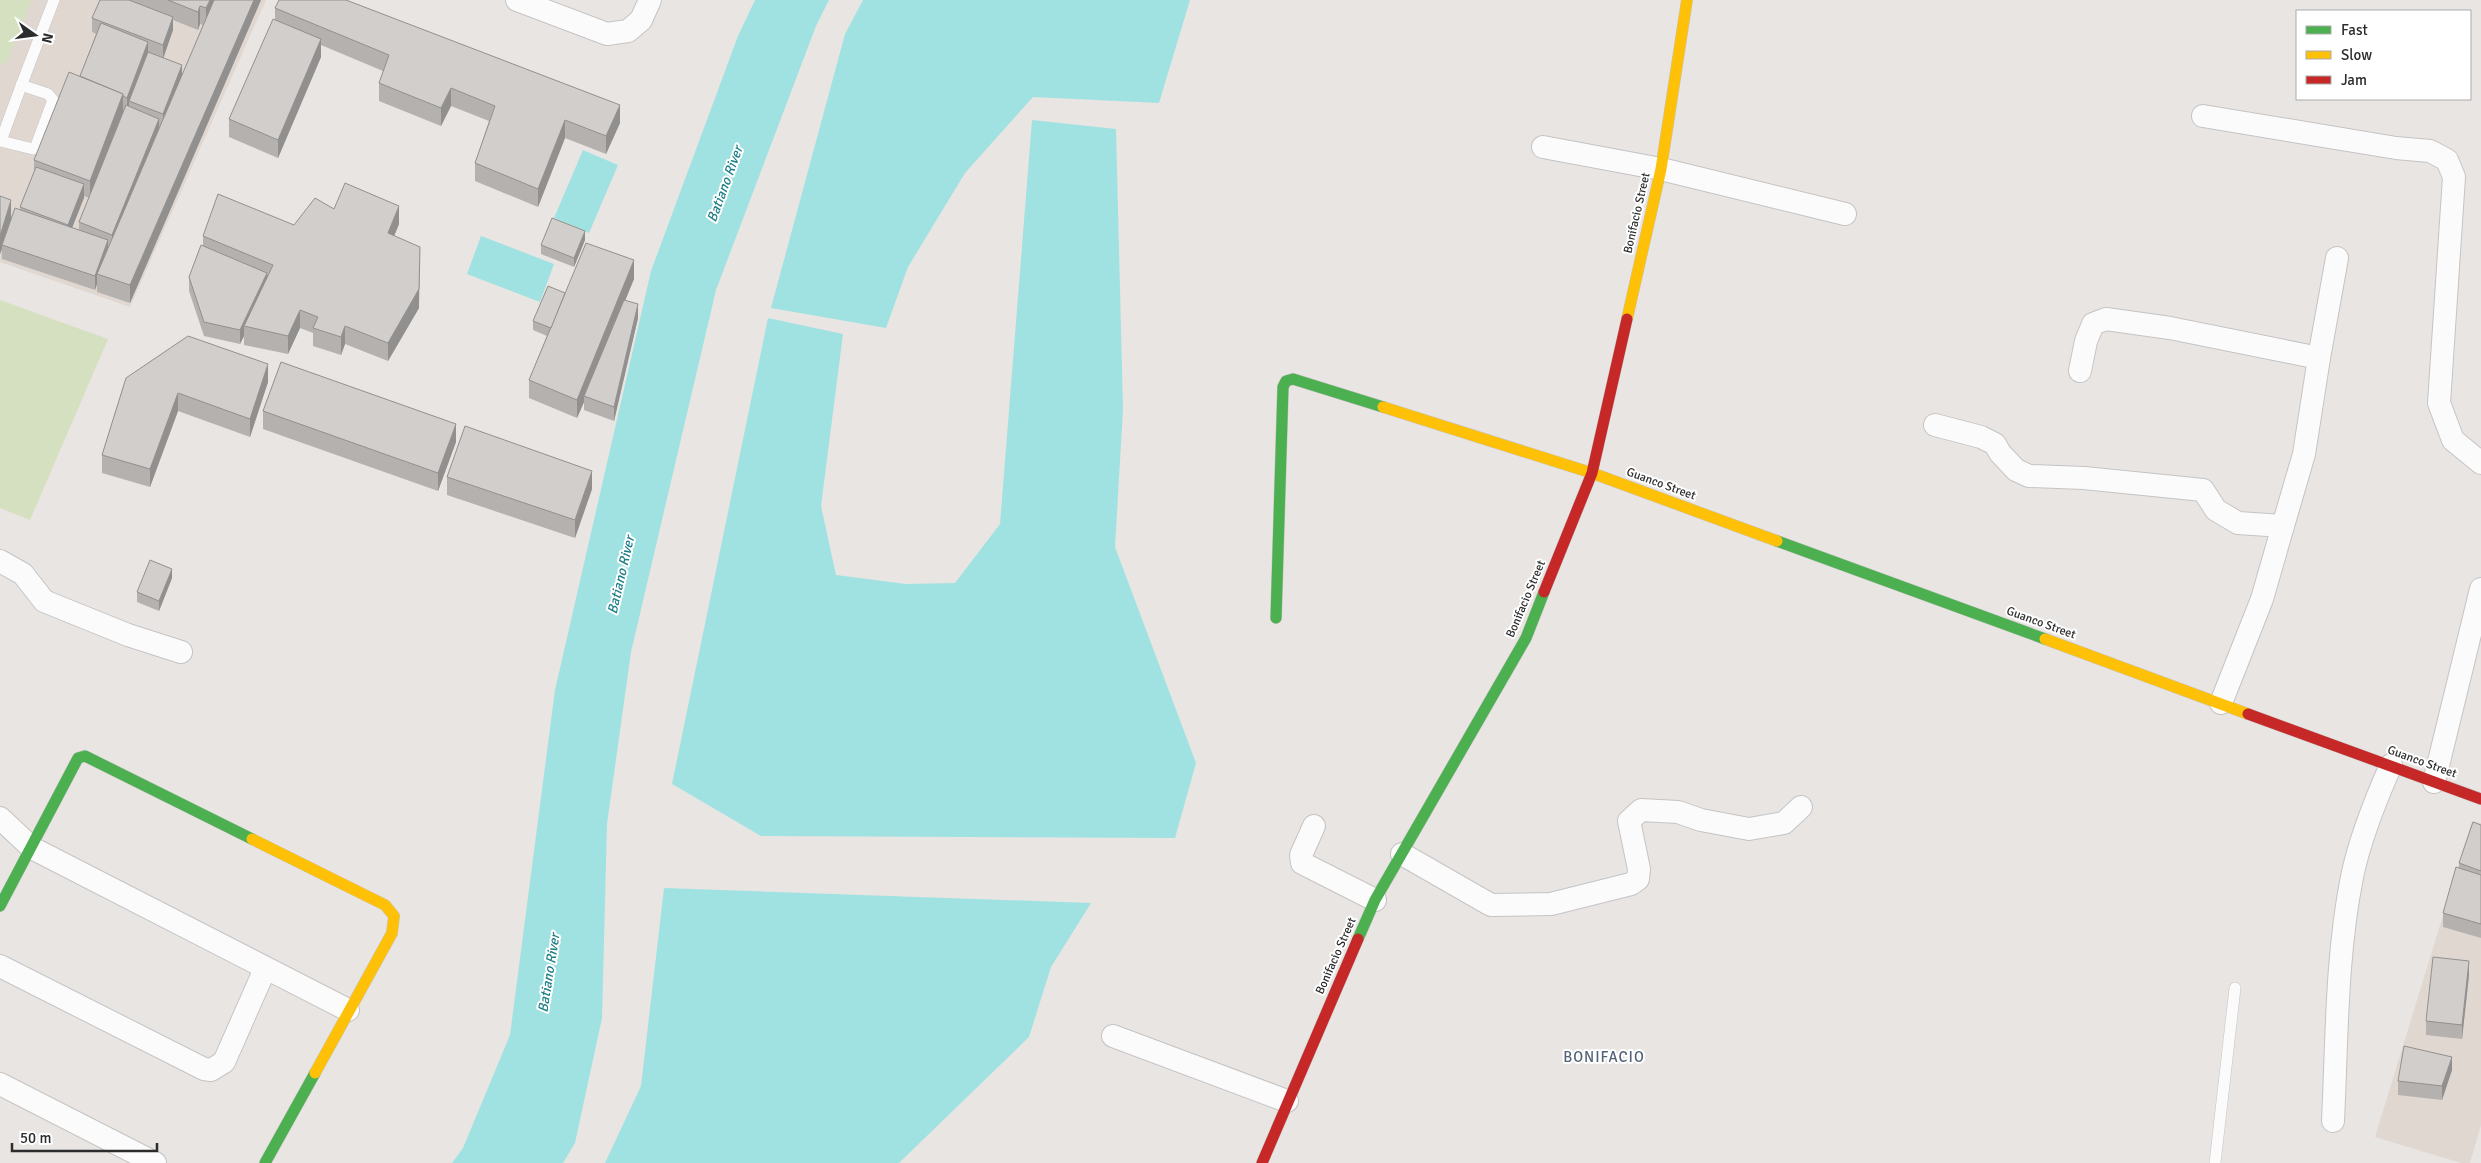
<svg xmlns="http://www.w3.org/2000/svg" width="2481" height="1163" viewBox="0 0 2481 1163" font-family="Signika,sans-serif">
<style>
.education{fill:#e0d7d1}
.green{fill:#d5e0c0}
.water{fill:#a0e2e1}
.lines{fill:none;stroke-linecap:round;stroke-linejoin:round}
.lane-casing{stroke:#c5c4c4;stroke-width:12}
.street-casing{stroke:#c5c4c4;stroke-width:24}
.fast-casing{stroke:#c5c4c4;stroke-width:12}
.slow-casing{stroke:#c5c4c4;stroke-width:12}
.jam-casing{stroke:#c5c4c4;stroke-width:12}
.lane{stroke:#fcfbfb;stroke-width:11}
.street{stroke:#fcfbfb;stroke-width:22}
.fast{stroke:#4caf50;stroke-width:11}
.slow{stroke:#ffc107;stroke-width:11}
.jam{stroke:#c62828;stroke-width:11}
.wall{fill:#b4b1af;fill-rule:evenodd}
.shaded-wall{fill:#92908f}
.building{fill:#d1cecc;stroke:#92908f}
.labels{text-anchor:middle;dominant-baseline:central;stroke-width:4;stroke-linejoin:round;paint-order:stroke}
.street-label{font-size:12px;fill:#2c2c2c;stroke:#fff}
.water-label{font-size:14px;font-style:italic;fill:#1e7e87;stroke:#fff}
.quarter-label{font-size:15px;letter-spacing:1px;fill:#526277;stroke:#fff}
</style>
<rect width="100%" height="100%" fill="#e9e5e3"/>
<!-- education -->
<g class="education">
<polygon points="0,0 266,0 130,307 0,262"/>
<polygon points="2472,821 2481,823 2481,1125 2470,1163 2461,1163 2375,1137"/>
</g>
<!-- green -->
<g class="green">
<polygon points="0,0 32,0 6,65 0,63"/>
<polygon points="0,300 108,339 30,520 0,508"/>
</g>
<!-- water -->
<g class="water">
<polygon points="755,0 829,0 816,26 716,290 631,652 607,824 602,1018 575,1143 563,1163 452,1163 463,1148 510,1035 555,690 651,271 738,36"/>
<polygon points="863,0 1190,0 1159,103 1033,97 965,173 908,267 886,328 771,308 845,34"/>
<polygon points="1032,120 1116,129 1123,409 1115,547 1196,763 1175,838 761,836 672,784 768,318 843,334 821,506 836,575 906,584 955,583 1000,524"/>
<polygon points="583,150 618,165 589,233 554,218"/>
<polygon points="481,236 554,264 540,302 467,274"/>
<polygon points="664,888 1091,903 1051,967 1029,1037 899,1163 605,1163 641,1086"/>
</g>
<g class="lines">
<defs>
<g id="lane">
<path d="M 21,85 L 48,94 L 53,100 L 36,146 L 33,149 L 1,141 C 18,93 36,47 54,0"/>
<polyline points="2215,1163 2235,988"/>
</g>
<g id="street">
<polyline points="517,0 607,34 628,31 641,20 650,0"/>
<polyline points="2203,116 2396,148 2430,151 2447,160 2454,177 2439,403 2453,440 2481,463"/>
<polyline points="1543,147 1661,169 1845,214"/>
<polyline points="2319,358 2337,258"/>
<polyline points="2080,371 2086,341 2093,324 2106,319 2170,328 2319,358 2304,454 2283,526 2262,599 2221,703"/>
<polyline points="1935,425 1981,437 1995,444 2000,453 2016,470 2029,476 2084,478 2203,490 2216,510 2238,523 2283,526"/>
<polyline points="0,561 23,574 44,601 128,635 181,652"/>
<polyline points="2434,782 2481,589"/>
<polyline points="0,818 32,848 348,1010"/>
<polyline points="1314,826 1301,855 1302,863 1375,900"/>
<polyline points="1402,854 1491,905 1551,904 1631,884 1638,879 1639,869 1629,821 1641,810 1678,812 1701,820 1749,829 1784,823 1801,807"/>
<polyline points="0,966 204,1069 211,1070 224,1062 265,969"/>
<polyline points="1113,1036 1287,1101"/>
<polyline points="0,1084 155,1163"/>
<path d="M 2333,1121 C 2337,1040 2336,957 2352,877 C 2360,838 2375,801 2391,765"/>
</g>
<g id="fast">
<polyline points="1777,541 2045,639"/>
<polyline points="1276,618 1283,387 1286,381 1293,379 1383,407"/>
<polyline points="0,906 78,758 85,756 252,839"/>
<polyline points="1358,939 1375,900 1526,638 1544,592"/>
<polyline points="265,1163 315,1073"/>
</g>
<g id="slow">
<polyline points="1627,319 1661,169 1687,0"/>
<polyline points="1383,407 1592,473 1777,541"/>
<polyline points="2045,639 2248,714"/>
<polyline points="252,839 385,905 394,916 392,933 315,1073"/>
</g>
<g id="jam">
<polyline points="1544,592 1592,473 1627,319"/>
<polyline points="2248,714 2481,799"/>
<polyline points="1262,1163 1358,939"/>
</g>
</defs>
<!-- lane casing -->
<use href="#lane" class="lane-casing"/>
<!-- street casing -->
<use href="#street" class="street-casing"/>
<!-- fast casing -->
<use href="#fast" class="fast-casing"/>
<!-- slow casing -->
<use href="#slow" class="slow-casing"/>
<!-- jam casing -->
<use href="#jam" class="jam-casing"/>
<!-- lane -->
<use href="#lane" class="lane"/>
<!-- street -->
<use href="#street" class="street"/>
<!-- fast -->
<use href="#fast" class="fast"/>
<!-- slow -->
<use href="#slow" class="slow"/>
<!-- jam -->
<use href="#jam" class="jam"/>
</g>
<!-- wall -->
<g class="wall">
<path d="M 100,0 L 261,0 L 130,303 L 97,292 L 97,284 L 95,290 L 2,259 L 0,196 L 11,218 L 20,210 L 20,207 L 34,172 L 34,160 L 80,76 L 96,34 L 92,32 L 92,18 ZM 173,20 L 198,30 L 200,24 L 203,25 L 182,76 L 163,58 L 173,30 ZM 84,196 L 89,198 L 79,222 L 79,230 L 72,228 Z"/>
<polygon points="275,8 620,123 606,154 565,138 538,207 475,181 475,163 489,121 451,106 441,126 379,101 379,83 383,71 321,45 321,57 278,158 229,137 229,119 275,20"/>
<polygon points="334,209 399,224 394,236 419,308 388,361 345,344 341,355 313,346 313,333 300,328 288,354 244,345 244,336 240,344 204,336 189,291 189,277 203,246 203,236 294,225"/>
<polygon points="585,240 574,267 541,254 541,245"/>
<polygon points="634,279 625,300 638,318 614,421 584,410 584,402 577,418 529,398 529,380 547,336 533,330 533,321 565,293"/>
<polygon points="126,378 268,382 250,437 178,411 150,487 102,473 102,455"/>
<polygon points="263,411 456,442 438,491 263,429"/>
<polygon points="447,477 592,489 575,538 447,495"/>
<polygon points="172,578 159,611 137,602 137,592"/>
<polygon points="2481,825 2481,938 2443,927 2443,913 2459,868 2459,863"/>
<polygon points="2469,975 2462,1039 2426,1035 2426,1021"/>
<polygon points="2452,1070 2442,1100 2398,1095 2398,1081"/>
</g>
<!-- shaded-wall -->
<g class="shaded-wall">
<polygon points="210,0 217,0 206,27 206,8"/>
<polygon points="254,0 261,0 130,303 130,285"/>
<polygon points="200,6 200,24 198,30 198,12"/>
<polygon points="173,17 173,30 163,59 163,45"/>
<polygon points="321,39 321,57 278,158 278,140"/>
<polygon points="148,42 148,56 129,101 129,107 127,112 127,98"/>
<polygon points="182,65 182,79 163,128 163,114"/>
<polygon points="451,88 451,106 441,126 441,108"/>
<polygon points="123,94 123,112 90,199 90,181"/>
<polygon points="620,105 620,123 606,154 606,136"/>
<polygon points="159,119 159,132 112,248 112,235"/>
<polygon points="565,120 565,138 538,207 538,189"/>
<polygon points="84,184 84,198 68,238 68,225"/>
<polygon points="11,200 11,218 2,245 2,249 0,254 0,236"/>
<polygon points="399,206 399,224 388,251 388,233"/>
<polygon points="585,231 585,240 574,267 574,258"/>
<polygon points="108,240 108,254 97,274 97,284 95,290 95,276"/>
<polygon points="420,247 419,308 388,361 388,343"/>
<polygon points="634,260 634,279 586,397 584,396 584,402 577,418 577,400"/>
<polygon points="267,273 267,287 244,326 244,336 240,344 240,330"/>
<polygon points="638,304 638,318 614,421 614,407"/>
<polygon points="300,310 300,328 288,354 288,336"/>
<polygon points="345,326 345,344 341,355 341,337"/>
<polygon points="268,364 268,382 250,437 250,419"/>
<polygon points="178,393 178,411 150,487 150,469"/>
<polygon points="456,424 456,442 438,491 438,473"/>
<polygon points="592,471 592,489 575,538 575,520"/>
<polygon points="172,569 172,578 159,611 159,601"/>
<polygon points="2469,961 2469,975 2462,1039 2462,1025"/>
<polygon points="2452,1057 2452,1070 2442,1100 2442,1086"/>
</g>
<!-- building -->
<g class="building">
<polygon points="100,0 129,0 173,17 163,45 92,18"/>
<polygon points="168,0 210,0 206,8 200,6 198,12"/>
<polygon points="214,0 254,0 130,285 97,274"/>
<polygon points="279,0 346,0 620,105 606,136 565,120 538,189 475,163 495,106 451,88 441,108 379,83 389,55 275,8"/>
<polygon points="273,19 321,39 278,140 229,119"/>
<polygon points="101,23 148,42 127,98 123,96 123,94 80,76"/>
<polygon points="148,52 182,65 163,114 129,101"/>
<polygon points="69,72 123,94 90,181 34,160"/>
<polygon points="126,105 159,119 112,235 79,222"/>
<polygon points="36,167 84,184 68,225 20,207"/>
<polygon points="345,183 399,206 388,233 420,247 419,289 388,343 345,326 341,337 313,328 318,317 300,310 288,336 244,326 273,265 203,236 218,194 294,225 315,198 334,209"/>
<polygon points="0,196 11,200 0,236"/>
<polygon points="15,208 108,240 95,276 2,245"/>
<polygon points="552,218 585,231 574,258 541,245"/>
<polygon points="586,243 634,260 577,400 529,380"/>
<polygon points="201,245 267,273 240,330 204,322 189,277"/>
<polygon points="548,286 565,293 551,328 533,321"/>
<polygon points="624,300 638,304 614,407 584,396"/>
<polygon points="188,336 268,364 250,419 178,393 150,469 102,455 126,378"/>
<polygon points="281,362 456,424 438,473 263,411"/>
<polygon points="465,426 592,471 575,520 447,477"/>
<polygon points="150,560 172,569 159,601 137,592"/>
<polygon points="2473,822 2481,825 2481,871 2459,863"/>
<polygon points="2456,867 2481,875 2481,924 2443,913"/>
<polygon points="2433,957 2469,961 2462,1025 2426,1021"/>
<polygon points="2404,1046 2452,1057 2442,1086 2398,1081"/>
</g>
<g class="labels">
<!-- street labels -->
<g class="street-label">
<text transform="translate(1637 213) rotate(-77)">Bonifacio Street</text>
<text transform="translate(1661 484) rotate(20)">Guanco Street</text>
<text transform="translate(1526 599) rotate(-67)">Bonifacio Street</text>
<text transform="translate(2041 623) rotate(20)">Guanco Street</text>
<text transform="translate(2422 762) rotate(20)">Guanco Street</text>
<text transform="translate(1336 956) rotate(-66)">Bonifacio Street</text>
</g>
<!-- water labels -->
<g class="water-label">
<text transform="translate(725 184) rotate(-70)">Batiano River</text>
<text transform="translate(621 575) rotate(-77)">Batiano River</text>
<text transform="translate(549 973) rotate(-81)">Batiano River</text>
</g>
<!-- quarter labels -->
<g class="quarter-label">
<text x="1604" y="1057">BONIFACIO</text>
</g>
</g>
<!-- legend -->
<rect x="2296" y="10" width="175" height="90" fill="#ffffff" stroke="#ababab"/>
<rect x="2306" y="26" width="25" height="8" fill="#4caf50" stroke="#ababab"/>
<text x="2341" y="35" font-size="15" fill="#2c2c2c">Fast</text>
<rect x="2306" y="51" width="25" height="8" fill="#ffc107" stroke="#ababab"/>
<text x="2341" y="60" font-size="15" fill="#2c2c2c">Slow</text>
<rect x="2306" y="76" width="25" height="8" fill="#c62828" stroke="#ababab"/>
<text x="2341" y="85" font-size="15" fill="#2c2c2c">Jam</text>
<!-- north arrow -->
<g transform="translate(35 35) rotate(104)" stroke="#ffffff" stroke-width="4" paint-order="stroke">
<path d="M0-4L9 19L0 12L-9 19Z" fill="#2c2c2c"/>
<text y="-8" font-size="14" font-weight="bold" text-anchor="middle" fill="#2c2c2c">N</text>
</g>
<!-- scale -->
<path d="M12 1143v8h145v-8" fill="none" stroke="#2c2c2c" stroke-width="2.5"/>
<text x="20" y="1143" font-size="15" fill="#2c2c2c" stroke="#ffffff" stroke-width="4" paint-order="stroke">50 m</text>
</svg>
